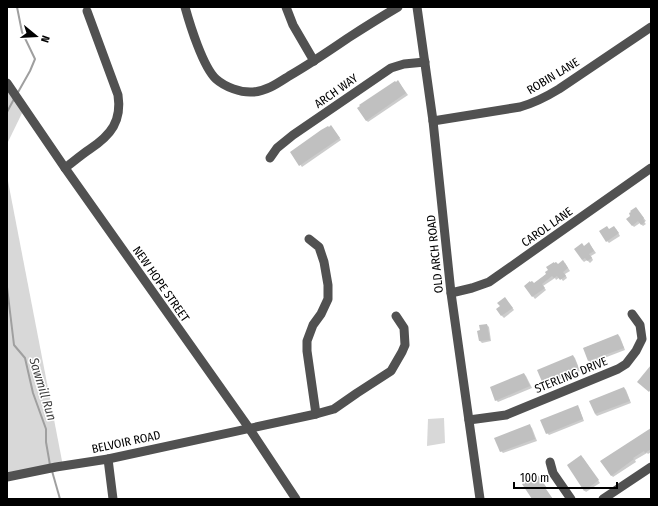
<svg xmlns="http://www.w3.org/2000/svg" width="658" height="506" viewBox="0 0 658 506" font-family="'Fira Sans Condensed',sans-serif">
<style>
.green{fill:#d8d8d8}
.shadow{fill:#0003}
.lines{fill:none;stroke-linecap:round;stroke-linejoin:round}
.stream{stroke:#9f9f9f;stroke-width:2}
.building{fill:#c0c0c0}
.minor{stroke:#515151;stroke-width:9}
.labels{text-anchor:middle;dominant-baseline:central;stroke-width:3;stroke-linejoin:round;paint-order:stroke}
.street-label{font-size:12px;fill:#000;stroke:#fff}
.water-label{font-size:13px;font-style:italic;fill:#404040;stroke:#fff}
</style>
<rect width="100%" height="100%" fill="#fff"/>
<!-- green -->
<g class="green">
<polygon points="7,83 24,109 7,144"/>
<polygon points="7,176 63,466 7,477"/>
<polygon points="444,418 445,443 427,446 428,419"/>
</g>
<!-- shadow -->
<g class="shadow">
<polygon points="400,84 408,95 368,122 366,120"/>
<polygon points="333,129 341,140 302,167 291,152"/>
<polygon points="636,208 646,221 644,222 646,224 643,226 640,223 634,227 632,225"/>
<polygon points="616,229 620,236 609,243 607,241 610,230"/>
<polygon points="591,246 596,253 591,256 593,260 590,263 587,260 584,262 582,260 584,247"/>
<polygon points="565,263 570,271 565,274 567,278 563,281 560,277 556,280 555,278 543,286 546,290 535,299 525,286 534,284 558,265"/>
<polygon points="505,298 514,310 504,318 502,316 501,306"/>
<polygon points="487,325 489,327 491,341 482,343 480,341"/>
<polygon points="618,335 620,337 625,350 591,363 589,361 584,348"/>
<polygon points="573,356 575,358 580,371 546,385 544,383"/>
<polygon points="524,374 526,376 532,388 498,402 496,400"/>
<polygon points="624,388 626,390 631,403 597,416 595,414"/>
<polygon points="577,406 579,408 584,421 549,435 547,433"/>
<polygon points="530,426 532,428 537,441 503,453 501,451"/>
<polygon points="651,429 651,452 648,454 647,453 635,460 636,462 613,477 611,475"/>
<polygon points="583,458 600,483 586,492 584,490"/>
</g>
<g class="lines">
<!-- stream -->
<g class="stream">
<polyline points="17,7 22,32 35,59 30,71 17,94"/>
<polyline points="7,112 14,99"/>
<polyline points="7,287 14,345 25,358 33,393 46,429 46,442 50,465"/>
<polyline points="52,471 60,499"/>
</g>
</g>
<!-- building -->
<g class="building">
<polygon points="398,80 406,93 366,121 357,108 360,106 359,105 395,81 396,82"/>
<polygon points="331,125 340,138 299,166 290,152 321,130 328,126 329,127"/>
<polygon points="636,207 644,218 643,219 645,222 641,225 638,221 632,226 626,219 630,216 629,213 631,212 630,211"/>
<polygon points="607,226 609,229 614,226 619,233 606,242 599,231"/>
<polygon points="589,242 594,251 589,254 592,258 587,261 585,258 582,260 574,249 582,243 584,246"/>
<polygon points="563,260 568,268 563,272 566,276 560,280 557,276 554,278 552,276 542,284 545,288 532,297 524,286 530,281 530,282 532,281 534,283 546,274 545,272 548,270 546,267 554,262 554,263 556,262 558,264"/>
<polygon points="505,297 513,308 501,316 496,309 500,306 497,303"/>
<polygon points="487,324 490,340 479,341 477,331 480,330 479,325"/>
<polygon points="618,334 624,348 588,361 583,348"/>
<polygon points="573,355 579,369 543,384 537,370"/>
<polygon points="651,365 651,389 649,392 637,382"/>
<polygon points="524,373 530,386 495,401 490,387"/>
<polygon points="624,387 630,401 595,414 589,401"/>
<polygon points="578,405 583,419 546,434 540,420"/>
<polygon points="530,424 535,439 500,452 494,438"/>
<polygon points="651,428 651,449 645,453 644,451 633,458 634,459 611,476 600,461"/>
<polygon points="581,455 599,480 584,491 567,465"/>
<polygon points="537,474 547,488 546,489 553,499 532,499 522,484"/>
</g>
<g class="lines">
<!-- minor -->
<g class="minor">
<path d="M 185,7 C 190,25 203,67 216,79 C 225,87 241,93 253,92 C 267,91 278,83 289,76 C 310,64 329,51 348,38 C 365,27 381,17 398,7"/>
<polyline points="286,7 293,25 314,61"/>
<polyline points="417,7 433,121 451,293 480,499"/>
<polyline points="7,83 65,168 249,428 296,499"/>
<path d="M 433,121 L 520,107 C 534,103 546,97 559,89 L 651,27"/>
<polyline points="270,158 277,148 293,135 391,68 404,64 425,62"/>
<path d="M 65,168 C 73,162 81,155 90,149 C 111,135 122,121 118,95 L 87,11"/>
<polyline points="309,239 319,247 324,262 328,285 328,299 321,314 313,325 307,341 307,351 316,414"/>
<polyline points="451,293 472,288 489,282 651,168"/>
<polyline points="469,420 506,415 618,369 626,364 636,351 642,339 640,325 632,314"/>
<polyline points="108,459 113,499"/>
<polyline points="550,462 553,473 571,499"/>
<polyline points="7,477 56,467 108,459 316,414 334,409 357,393 391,371 402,352 405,345 404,328 396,316"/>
<polyline points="603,499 651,467"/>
</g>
</g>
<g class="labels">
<!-- street labels -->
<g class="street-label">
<text transform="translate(553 76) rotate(-31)">ROBIN LANE</text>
<text transform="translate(336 91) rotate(-35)">ARCH WAY</text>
<text transform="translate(547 227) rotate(-35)">CAROL LANE</text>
<text transform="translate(435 254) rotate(-96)">OLD ARCH ROAD</text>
<text transform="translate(161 284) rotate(55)">NEW HOPE STREET</text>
<text transform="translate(571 375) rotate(-22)">STERLING DRIVE</text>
<text transform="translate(126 442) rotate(-12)">BELVOIR ROAD</text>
</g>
<!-- water labels -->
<g class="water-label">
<text transform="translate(43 389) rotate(73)">Sawmill Run</text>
</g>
</g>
<!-- border -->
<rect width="658" height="506" fill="none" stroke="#000000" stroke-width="16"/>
<!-- north arrow -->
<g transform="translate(36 36) rotate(108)" stroke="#ffffff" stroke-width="3" paint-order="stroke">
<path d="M0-3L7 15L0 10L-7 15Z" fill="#000000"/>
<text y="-6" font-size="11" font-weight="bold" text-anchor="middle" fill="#000000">N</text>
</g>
<!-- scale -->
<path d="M514 482v6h103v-6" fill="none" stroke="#000000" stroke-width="2"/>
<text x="520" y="482" font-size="12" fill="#000000" stroke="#ffffff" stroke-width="3" paint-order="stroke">100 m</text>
</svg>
